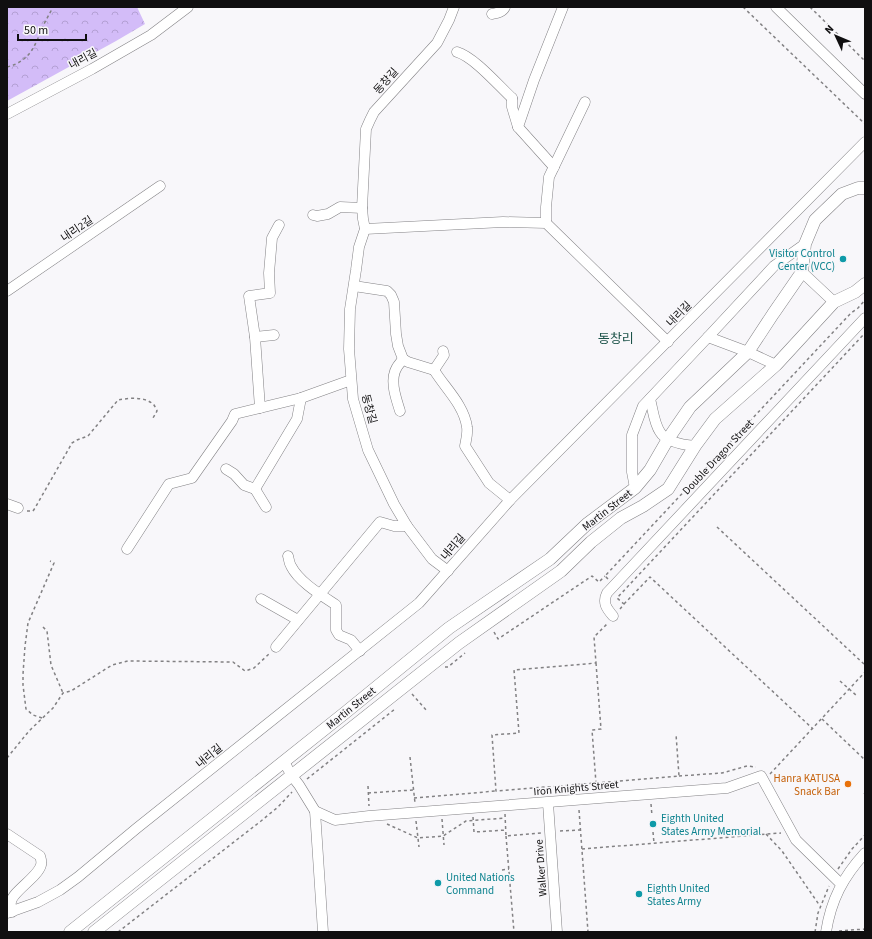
<svg xmlns="http://www.w3.org/2000/svg" width="872" height="939" viewBox="0 0 872 939" font-family="'Source Sans 3','Noto Sans KR',sans-serif">
<style>
.park{fill:url(#park-crowns)}
.lines{fill:none;stroke-linecap:round;stroke-linejoin:round}
.minor-casing{stroke:#838285;stroke-width:11}
.major-casing{stroke:#838285;stroke-width:13}
.path{stroke:#828183;stroke-width:1.5;stroke-dasharray:3 3;stroke-linecap:butt}
.minor{stroke:#fff;stroke-width:10}
.major{stroke:#fff;stroke-width:12}
.culture-dot{fill:#0f9aa8;stroke:#f8f7fa;stroke-width:1.5}
.food-dot{fill:#e8710a;stroke:#f8f7fa;stroke-width:1.5}
.labels{text-anchor:middle;dominant-baseline:central;stroke-width:3;stroke-linejoin:round;paint-order:stroke}
.street-label{font-size:11px;fill:#100f10;stroke:#f8f7fa}
.culture-label{font-size:11px;fill:#0d838f;stroke:#f8f7fa;text-anchor:start}
.food-label{font-size:11px;fill:#c56008;stroke:#f8f7fa;text-anchor:end}
.quarter-label{font-size:13px;fill:#1c5349;stroke:#f8f7fa}
</style>
<defs>
<pattern id="park-crowns" width="20" height="18" patternUnits="userSpaceOnUse"><rect width="20" height="18" fill="#d3bcf8"/><path d="M2 6a3 3 0 1 1 6 0M12 15a3 3 0 1 1 6 0" fill="none" stroke="#b4a0d4"/></pattern>
</defs>
<rect width="100%" height="100%" fill="#f8f7fa"/>
<!-- park -->
<polygon class="park" points="7,7 137,7 145,24 116,41 7,101"/>
<g class="lines">
<defs>
<g id="minor">
<polyline points="776,7 865,94"/>
<path d="M 492,14 C 497,13 503,12 505,7"/>
<path d="M 457,52 C 474,57 498,85 512,98"/>
<polyline points="512,98 512,107 518,127"/>
<polyline points="7,114 92,69 151,35 188,7"/>
<polyline points="554,167 518,127 534,80 563,7"/>
<polyline points="313,215 317,216 328,214 340,207 362,208"/>
<polyline points="546,223 546,207 549,177 585,102"/>
<polyline points="365,229 503,222 546,223 668,342"/>
<polyline points="802,272 834,302"/>
<path d="M 354,286 L 387,291 L 391,295 L 394,302 L 396,334 L 398,346 L 403,359 L 408,362 L 434,370 C 445,388 464,405 467,427 C 468,433 466,440 465,446 L 489,483 L 510,500"/>
<polyline points="7,291 160,186"/>
<polyline points="255,337 274,335"/>
<polyline points="708,337 748,352 776,365"/>
<polyline points="434,370 444,355 443,351"/>
<path d="M 650,399 C 653,410 654,423 660,432 C 666,442 685,445 695,446"/>
<polyline points="260,408 255,337 249,296 270,293 269,273 272,238 279,225"/>
<path d="M 400,411 C 396,398 389,380 397,367 C 399,364 401,362 403,359"/>
<polyline points="226,469 234,474 244,485 255,489 297,419 301,398"/>
<polyline points="635,488 632,472 632,435 643,406 708,337 774,266 805,244"/>
<polyline points="255,489 266,507"/>
<polyline points="7,504 18,508"/>
<polyline points="127,549 169,484 192,478 232,421 235,414 301,398 351,380"/>
<path d="M 288,556 C 289,559 289,563 291,566 C 299,582 321,595 336,605 L 336,630 L 339,635 L 351,640 L 360,651"/>
<polyline points="448,571 432,559 407,526 394,504 368,450 353,399 349,349 350,309 356,270 359,247 365,229 363,219 362,208 366,129 370,120 374,112 437,43 449,20 454,7"/>
<polyline points="261,599 298,620"/>
<path d="M 613,616 C 607,609 602,603 607,593 L 865,318"/>
<polyline points="276,647 380,522 394,526 407,526"/>
<polyline points="284,762 292,776 299,785 315,811 335,820 369,816 727,788 761,776 796,840 841,884"/>
<polyline points="548,803 557,932"/>
<polyline points="315,811 323,932"/>
<path d="M 7,834 L 40,856 C 41,859 42,862 41,865 C 38,877 12,892 11,902 C 10,905 12,909 12,912"/>
<polyline points="7,913 38,902 60,890 78,877 137,828 419,603 510,500 865,142"/>
<path d="M 826,932 C 831,900 843,877 865,853"/>
</g>
<g id="major">
<polyline points="70,932 346,712 449,628 550,559 587,524 635,488 650,470 668,439 690,407 748,352 773,314 802,272 805,244 815,220 842,194 858,188 865,188"/>
<polyline points="94,932 459,643 561,571 591,542 621,518 643,506 668,489 695,446 715,419 776,365 834,302 855,292 865,284"/>
</g>
</defs>
<!-- minor casing -->
<use href="#minor" class="minor-casing"/>
<!-- major casing -->
<use href="#major" class="major-casing"/>
<!-- path -->
<g class="path">
<polyline points="743,7 865,124"/>
<polyline points="810,7 865,61"/>
<path d="M 7,67 C 31,61 35,45 44,24 C 47,18 50,13 53,7"/>
<path d="M 27,511 L 33,511 L 35,508 L 72,443 L 77,440 L 88,436 L 118,400 C 129,398 145,396 154,405 C 154,405 157,410 157,411 L 153,418"/>
<polyline points="717,527 865,665"/>
<polyline points="608,579 605,576 851,313 858,308 865,300"/>
<polyline points="624,604 650,577 813,729"/>
<polyline points="620,609 624,604 617,598 865,333"/>
<polyline points="43,627 47,631 51,665 63,693"/>
<polyline points="494,632 498,639 592,576 599,582 605,576"/>
<polyline points="596,663 601,729 592,730 596,783 496,791 492,735 519,733 514,670 596,663 594,637 607,624"/>
<polyline points="445,667 448,667 465,653"/>
<polyline points="840,681 857,696"/>
<polyline points="412,694 427,711"/>
<polyline points="42,718 33,715 26,709 23,685 23,674 25,646 28,623 54,563 50,561"/>
<polyline points="822,719 865,760"/>
<polyline points="410,757 415,803"/>
<polyline points="7,758 29,731 53,708 63,693 71,691 112,665 128,661 233,662 245,671 254,668 270,653"/>
<polyline points="770,774 865,672"/>
<polyline points="679,776 722,773 747,766 756,767"/>
<polyline points="307,779 395,709"/>
<polyline points="596,783 679,776 676,734"/>
<polyline points="368,786 369,806"/>
<polyline points="368,793 413,790"/>
<polyline points="864,793 865,794"/>
<polyline points="414,798 496,791"/>
<polyline points="651,804 652,816"/>
<polyline points="579,810 588,932"/>
<polyline points="505,814 506,836 541,833"/>
<polyline points="473,817 474,832 506,830"/>
<polyline points="442,819 444,845"/>
<polyline points="416,821 419,847"/>
<polyline points="387,824 418,838 443,836 466,821 505,818"/>
<polyline points="560,831 580,830"/>
<polyline points="653,832 654,843"/>
<polyline points="766,834 782,851 820,906"/>
<polyline points="506,836 514,932"/>
<polyline points="582,849 781,833"/>
<polyline points="838,869 852,849 865,835"/>
<polyline points="502,870 509,869"/>
<polyline points="839,931 865,929"/>
<polyline points="118,932 261,821 278,807 292,792"/>
<polyline points="815,932 818,913 829,886"/>
</g>
<!-- minor -->
<use href="#minor" class="minor"/>
<!-- major -->
<use href="#major" class="major"/>
</g>
<!-- markers -->
<g class="culture-dot">
<circle cx="843" cy="259" r="4"/>
<circle cx="653" cy="824" r="4"/>
<circle cx="438" cy="883" r="4"/>
<circle cx="639" cy="894" r="4"/>
</g>
<circle class="food-dot" cx="848" cy="784" r="4"/>
<g class="labels">
<!-- street labels -->
<g class="street-label">
<text transform="translate(83 59) rotate(-28)">내리길</text>
<text transform="translate(386 81) rotate(-48)">동창길</text>
<text transform="translate(77 229) rotate(-34)">내리2길</text>
<text transform="translate(679 314) rotate(-45)">내리길</text>
<text transform="translate(369 409) rotate(75)">동창길</text>
<text transform="translate(718 457) rotate(-47)">Double Dragon Street</text>
<text transform="translate(607 510) rotate(-38)">Martin Street</text>
<text transform="translate(453 547) rotate(-49)">내리길</text>
<text transform="translate(351 708) rotate(-39)">Martin Street</text>
<text transform="translate(209 756) rotate(-39)">내리길</text>
<text transform="translate(576 788) rotate(-5)">Iron Knights Street</text>
<text transform="translate(541 868) rotate(-94)">Walker Drive</text>
</g>
<!-- culture labels -->
<g class="culture-label">
<text x="835" y="253" text-anchor="end">Visitor Control<tspan x="835" dy="13">Center (VCC)</tspan></text>
<text x="661" y="818">Eighth United<tspan x="661" dy="13">States Army Memorial</tspan></text>
<text x="446" y="877">United Nations<tspan x="446" dy="13">Command</tspan></text>
<text x="647" y="888">Eighth United<tspan x="647" dy="13">States Army</tspan></text>
</g>
<!-- food labels -->
<g class="food-label">
<text x="840" y="778">Hanra KATUSA<tspan x="840" dy="13">Snack Bar</tspan></text>
</g>
<!-- quarter labels -->
<g class="quarter-label">
<text x="616" y="339">동창리</text>
</g>
</g>
<!-- border -->
<rect width="872" height="939" fill="none" stroke="#100f10" stroke-width="16"/>
<!-- north arrow -->
<g transform="translate(836 36) rotate(314)" stroke="#f8f7fa" stroke-width="3" paint-order="stroke">
<path d="M0-3L7 15L0 10L-7 15Z" fill="#100f10"/>
<text y="-6" font-size="11" font-weight="bold" text-anchor="middle" fill="#100f10">N</text>
</g>
<!-- scale -->
<path d="M18 34v6h68v-6" fill="none" stroke="#100f10" stroke-width="2"/>
<text x="24" y="34" font-size="12" fill="#100f10" stroke="#f8f7fa" stroke-width="3" paint-order="stroke">50 m</text>
</svg>
